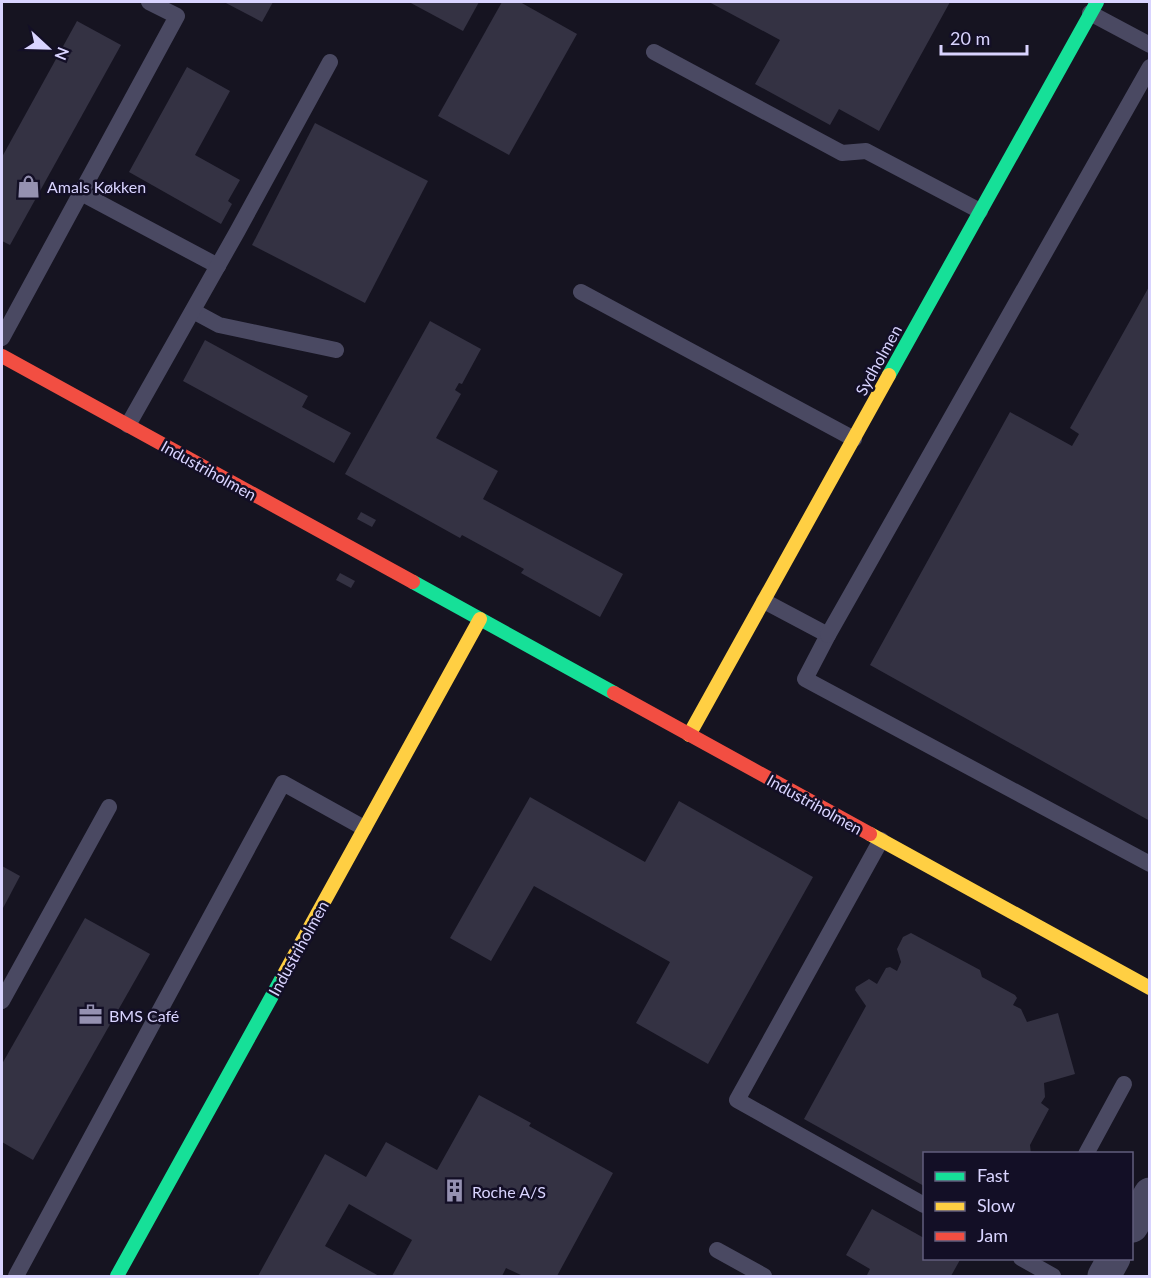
<svg xmlns="http://www.w3.org/2000/svg" width="1151" height="1278" viewBox="0 0 1151 1278" font-family="Lato,sans-serif">
<style>
.building{fill:#343243}
.lines{fill:none;stroke-linecap:round;stroke-linejoin:round}
.lane{stroke:#4a4962;stroke-width:16}
.street{stroke:#4a4962;stroke-width:33}
.fast{stroke:#16e098;stroke-width:14}
.slow{stroke:#ffcf43;stroke-width:14}
.jam{stroke:#f24e42;stroke-width:14}
.labels{text-anchor:middle;dominant-baseline:central;stroke-width:5;stroke-linejoin:round;paint-order:stroke}
.poi-label{font-size:16px;fill:#d9d4ff;stroke:#130f26;text-anchor:start}
.street-label{font-size:16px;fill:#d9d4ff;stroke:#130f26}
</style>
<rect width="100%" height="100%" fill="#161421"/>
<!-- building -->
<g class="building">
<polygon points="224,2 273,2 262,22"/>
<polygon points="409,2 479,2 463,31"/>
<polygon points="502,2 520,2 577,34 509,155 438,116"/>
<polygon points="709,2 950,2 879,131 839,109 830,125 755,84 780,40"/>
<polygon points="77,21 121,45 10,245 2,241 2,157"/>
<polygon points="187,67 230,91 195,155 240,180 228,201 232,204 221,224 129,172"/>
<polygon points="315,123 428,181 365,303 252,245"/>
<polygon points="1150,285 1150,821 870,665 1010,412 1072,446 1079,434 1070,428"/>
<polygon points="430,321 481,349 462,384 459,383 455,390 461,394 436,438 498,471 483,499 623,574 600,617 521,573 524,569 462,535 460,538 345,474"/>
<polygon points="205,340 308,396 302,407 351,433 334,463 183,381"/>
<polygon points="361,512 376,520 372,527 357,519"/>
<polygon points="340,573 355,581 351,588 336,580"/>
<polygon points="530,797 645,862 679,801 813,877 708,1064 636,1023 670,962 534,886 491,961 450,938"/>
<polygon points="2,866 20,876 2,910"/>
<polygon points="85,918 150,954 33,1160 2,1142 2,1064"/>
<polygon points="911,933 980,970 982,977 1015,995 1017,998 1013,1005 1021,1009 1027,1022 1058,1013 1075,1074 1044,1083 1045,1097 1041,1103 1049,1109 1030,1145 1031,1154 924,1154 924,1186 804,1119 866,1006 855,990 856,987 869,979 877,984 886,968 890,967 897,971 901,962 897,949 903,937"/>
<polygon points="479,1095 531,1123 529,1126 613,1173 557,1276 523,1276 506,1268 502,1276 392,1276 412,1240 349,1204 325,1246 379,1276 258,1276 325,1154 366,1177 386,1142 437,1170"/>
<polygon points="872,1209 924,1238 924,1258 961,1258 951,1276 870,1276 867,1275 870,1269 846,1255"/>
</g>
<g class="lines">
<!-- lane -->
<g class="lane">
<polyline points="1090,13 1150,45"/>
<polyline points="654,52 842,153 866,151 980,211"/>
<polyline points="81,193 218,266"/>
<polyline points="581,292 854,439"/>
<polyline points="193,311 219,325 336,350"/>
<polyline points="2,338 177,16 149,2"/>
<polyline points="128,425 237,232 330,62"/>
<polyline points="764,601 828,635 805,679 1150,864"/>
<polyline points="828,635 1150,67"/>
<polyline points="881,840 737,1100 924,1205"/>
<polyline points="2,1001 109,807"/>
<polyline points="1086,1154 1124,1084"/>
<polyline points="717,1250 764,1276"/>
<polyline points="1021,1258 1053,1276"/>
<polyline points="16,1276 283,783 364,828"/>
</g>
<!-- street -->
<g class="street">
<polyline points="1132,1226 1150,1194"/>
<polyline points="1104,1276 1114,1258"/>
</g>
<!-- fast -->
<g class="fast">
<polyline points="889,375 1097,2"/>
<polyline points="413,582 614,693"/>
<polyline points="117,1276 283,976"/>
</g>
<!-- slow -->
<g class="slow">
<polyline points="689,735 889,375"/>
<polyline points="870,834 1150,988"/>
<polyline points="283,976 480,619"/>
</g>
<!-- jam -->
<g class="jam">
<polyline points="2,356 413,582"/>
<polyline points="614,693 870,834"/>
</g>
</g>
<!-- icons -->
<defs>
<symbol id="shop-bare" viewBox="-9 -9 18 18"><path d="M-5-2.5h2.3a2.7 3.5 0 0 1 5.4 0H5L5.5 6h-11ZM-1.5-2.5h3a1.5 2.3 0 0 0-3 0Z" fill="#9591b1" stroke="#130f26" stroke-width="2.5" paint-order="stroke"/></symbol>
<symbol id="office-bare" viewBox="-9 -9 18 18"><path d="M-6-3h4V-5.5h4V-3h4V5H-6ZM-1-4.5V-3h2v-1.5ZM-6 0V1H6V0Z" fill="#9591b1" stroke="#130f26" stroke-width="2.5" paint-order="stroke"/></symbol>
<symbol id="building-bare" viewBox="-9 -9 18 18"><path d="M-4-6H4V6H1V3H-1V6H-4ZM-2.5-4.3h1.7v1.8h-1.7ZM.8-4.3h1.7v1.8H.8ZM-2.5-1h1.7V.8h-1.7ZM.8-1h1.7V.8H.8Z" fill="#9591b1" stroke="#130f26" stroke-width="2.5" paint-order="stroke"/></symbol>
</defs>
<g fill-rule="evenodd">
<use href="#shop-bare" x="12" y="170" width="33" height="33"/>
<use href="#office-bare" x="74" y="998" width="33" height="33"/>
<use href="#building-bare" x="438" y="1174" width="33" height="33"/>
</g>
<g class="labels">
<!-- poi labels -->
<g class="poi-label">
<text x="47" y="186">Amals Køkken</text>
<text x="109" y="1015">BMS Café</text>
<text x="472" y="1191">Roche A/S</text>
</g>
<!-- street labels -->
<g class="street-label">
<text transform="translate(878 360) rotate(-61)">Sydholmen</text>
<text transform="translate(209 470) rotate(29)">Industriholmen</text>
<text transform="translate(815 804) rotate(29)">Industriholmen</text>
<text transform="translate(298 948) rotate(-61)">Industriholmen</text>
</g>
</g>
<!-- border -->
<rect width="1151" height="1278" fill="none" stroke="#d9d4ff" stroke-width="6"/>
<!-- legend -->
<rect x="923" y="1152" width="210" height="108" fill="#130f26" stroke="#625e7d" stroke-width="1.5"/>
<rect x="935" y="1172" width="30" height="9" fill="#16e098" stroke="#625e7d" stroke-width="1.5"/>
<text x="977" y="1182" font-size="18" fill="#d9d4ff">Fast</text>
<rect x="935" y="1202" width="30" height="9" fill="#ffcf43" stroke="#625e7d" stroke-width="1.5"/>
<text x="977" y="1212" font-size="18" fill="#d9d4ff">Slow</text>
<rect x="935" y="1232" width="30" height="9" fill="#f24e42" stroke="#625e7d" stroke-width="1.5"/>
<text x="977" y="1242" font-size="18" fill="#d9d4ff">Jam</text>
<!-- north arrow -->
<g transform="translate(48 48) rotate(112)" stroke="#130f26" stroke-width="4.5" paint-order="stroke">
<path d="M0-4.5L10 22L0 15L-10 22Z" fill="#d9d4ff"/>
<text y="-9" font-size="16" font-weight="bold" text-anchor="middle" fill="#d9d4ff">N</text>
</g>
<!-- scale -->
<path d="M941 45v9h86v-9" fill="none" stroke="#d9d4ff" stroke-width="3"/>
<text x="950" y="45" font-size="18" fill="#d9d4ff" stroke="#130f26" stroke-width="4.5" paint-order="stroke">20 m</text>
</svg>
